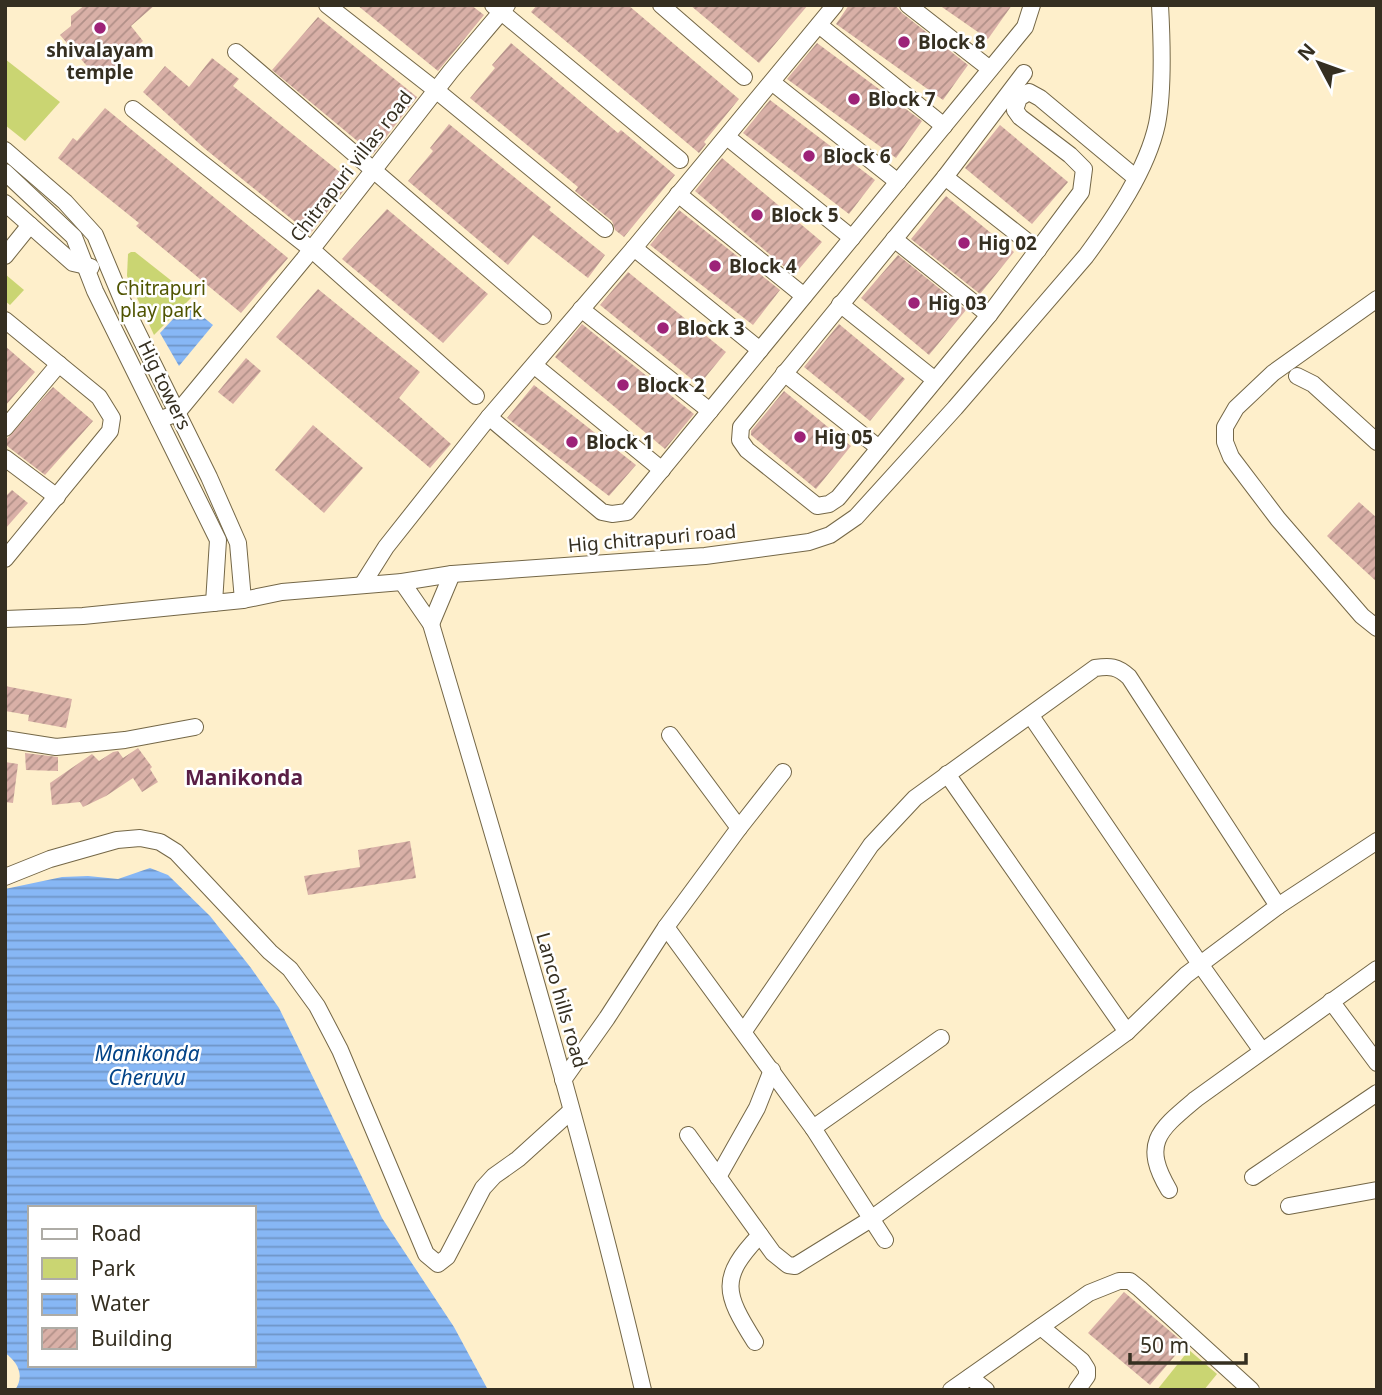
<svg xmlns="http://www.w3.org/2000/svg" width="1382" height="1395" viewBox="0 0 1382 1395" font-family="'Noto Sans',sans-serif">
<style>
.green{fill:#cad572}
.water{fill:url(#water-rules);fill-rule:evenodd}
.building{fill:url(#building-hatch)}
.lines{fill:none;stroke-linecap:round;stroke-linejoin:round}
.minor-casing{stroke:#746747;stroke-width:18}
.minor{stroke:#fff;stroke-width:16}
.poi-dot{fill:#9d2278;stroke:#fff;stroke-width:2.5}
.labels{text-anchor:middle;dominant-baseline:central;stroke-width:5;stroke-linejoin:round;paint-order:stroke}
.poi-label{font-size:19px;font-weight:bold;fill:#352f21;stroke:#fff;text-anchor:start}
.street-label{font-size:19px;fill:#352f21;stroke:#fff}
.park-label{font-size:19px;fill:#4f5401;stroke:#fff}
.neighbourhood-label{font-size:21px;font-weight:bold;fill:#591e45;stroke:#fff}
.water-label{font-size:21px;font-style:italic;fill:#024387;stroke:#fff}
</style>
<defs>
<pattern id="water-rules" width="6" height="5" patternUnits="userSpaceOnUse" patternTransform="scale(1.75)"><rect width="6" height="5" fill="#87b7f5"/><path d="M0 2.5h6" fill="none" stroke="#6f95c6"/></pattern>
<pattern id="building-hatch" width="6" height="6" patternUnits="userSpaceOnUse" patternTransform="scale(1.75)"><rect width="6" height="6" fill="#d9b0a7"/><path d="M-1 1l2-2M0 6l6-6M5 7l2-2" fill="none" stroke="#b19088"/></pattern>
</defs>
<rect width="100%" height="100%" fill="#feefcb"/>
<!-- green -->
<g class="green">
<polygon points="5,59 60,102 25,141 5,125"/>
<polygon points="131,252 135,252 192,297 154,335 127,276 128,254"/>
<polygon points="5,274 24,290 10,305 5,301"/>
<polygon points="1189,1350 1217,1374 1204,1390 1157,1390"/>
</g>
<!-- water -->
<g class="water">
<polygon points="187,304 213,325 179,366 160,333"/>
<path d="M 150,868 L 168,875 L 210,916 L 251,968 L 279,1008 L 382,1218 L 454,1327 L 488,1390 L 15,1390 C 25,1376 18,1362 5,1353 L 5,889 L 62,877 L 88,876 L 118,879 ZM 30,1208 L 254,1208 L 254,1365 L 30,1365 Z"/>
</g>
<!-- building -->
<g class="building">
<polygon points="85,5 155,5 131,26 143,41 99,80 60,35 71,26 71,16"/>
<polygon points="357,5 471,5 484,15 438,71"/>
<polygon points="537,5 628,5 739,99 704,142 706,144 699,153 531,12"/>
<polygon points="690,5 808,5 759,63"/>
<polygon points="849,5 895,5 902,13 968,65 943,100 836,24"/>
<polygon points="939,5 1012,5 988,39"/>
<polygon points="318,17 417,97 373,154 272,70"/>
<polygon points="511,43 618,133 621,130 675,175 624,237 615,230 612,221 575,191 578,187 470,98 495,68 492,65"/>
<polygon points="817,43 922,121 896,158 787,79"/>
<polygon points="212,58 239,79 233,86 351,181 310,234 204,148 143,92 165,66 189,87"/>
<polygon points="770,100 875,180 849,214 743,133"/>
<polygon points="105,108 288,258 241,313 136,226 139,223 58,158 73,138 77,141"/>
<polygon points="449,124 551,207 549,210 605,255 588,278 533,235 508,265 408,181 433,151 430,148"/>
<polygon points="1000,125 1068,182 1032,224 965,168"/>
<polygon points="722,158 822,242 794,275 695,191"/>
<polygon points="946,196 1014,252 980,294 911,239"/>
<polygon points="387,209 488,294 443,343 342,259"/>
<polygon points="679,210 780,290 753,325 650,245"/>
<polygon points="898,255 966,310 929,355 861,298"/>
<polygon points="628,272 726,352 699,385 600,305"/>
<polygon points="318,289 420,372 399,398 451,444 430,468 276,337"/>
<polygon points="582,324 694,414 665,449 555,357"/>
<polygon points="839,324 905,379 870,421 804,367"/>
<polygon points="5,346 35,372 5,406"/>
<polygon points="246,358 261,371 233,404 218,392"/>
<polygon points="534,385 636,465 609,496 507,418"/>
<polygon points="53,387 93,421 45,475 11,449 5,444 5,441"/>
<polygon points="784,391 851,446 816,489 751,435 751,431"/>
<polygon points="313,425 363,468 324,513 275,470"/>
<polygon points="12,490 28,503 5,529 5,497"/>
<polygon points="1359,502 1377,518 1377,582 1327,536"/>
<polygon points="5,686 72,699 66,728 28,721 29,715 5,711"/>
<polygon points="138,748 152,767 150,769 158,782 142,792 133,778 106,796 83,807 80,802 52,805 50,783 92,754 99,761 113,752 118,751 123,758"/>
<polygon points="25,753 58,757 58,771 26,770"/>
<polygon points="5,762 18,764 13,803 5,802"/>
<polygon points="410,841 416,878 308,895 304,876 360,867 358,850"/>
<polygon points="1124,1292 1185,1344 1150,1385 1088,1333"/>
</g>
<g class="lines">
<defs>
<g id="minor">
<polyline points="327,5 437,91 605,229"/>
<polyline points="493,5 680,160"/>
<polyline points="661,5 744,77"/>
<polyline points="908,5 990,69"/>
<polyline points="819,25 944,126"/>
<polyline points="236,52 543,316"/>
<polyline points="1024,73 945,177 741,427 740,440 747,450 817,506 829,504 838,498 989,315 1081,192 1084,169 1070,155 1020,117 1015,110 1019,98 1029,92 1040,98 1136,178"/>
<polyline points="773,83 898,182"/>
<polyline points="133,109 311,249 476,396"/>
<polyline points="727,137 852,238"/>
<polyline points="5,150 65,202 95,235 126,309 209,477 238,543 243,600"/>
<polyline points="5,172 74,237 95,291 218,540 214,603"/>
<polyline points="945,177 1038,250"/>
<polyline points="678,194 804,296"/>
<polyline points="5,203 73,263 91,267"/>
<polyline points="894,239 989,315"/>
<polyline points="634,248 760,350"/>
<polyline points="5,256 30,225"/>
<polyline points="1377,299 1273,373 1236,408 1225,427 1225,442 1231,457 1278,519 1362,616 1377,628"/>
<polyline points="840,304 935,380"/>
<polyline points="581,309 710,411"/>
<polyline points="5,320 99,397 112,418 110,431 5,559"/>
<polyline points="535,366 662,470"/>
<polyline points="784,373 879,448"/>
<polyline points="1297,376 1313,384 1377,442"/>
<polyline points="489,417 602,512 612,514 627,512 1025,27 1032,5"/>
<polyline points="159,420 177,413 304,259 451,71 507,5"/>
<polyline points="5,428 59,364"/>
<polyline points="5,458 57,497"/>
<path d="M 402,582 L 431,624 C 506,878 583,1132 643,1390"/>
<polyline points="362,585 386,547 489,417 634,248 835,5"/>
<path d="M 5,619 L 83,616 L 243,600 L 282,592 L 402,582 L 452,574 L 705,556 L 809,542 L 830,535 L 856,517 L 955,408 L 1086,256 C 1114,218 1147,170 1157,124 C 1164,89 1162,41 1160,5"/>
<polyline points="431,624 452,574"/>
<polyline points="1031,716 1200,964 1262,1051"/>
<polyline points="670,735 739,828"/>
<polyline points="5,739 56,747 125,740 195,727"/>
<polyline points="947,774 1127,1032"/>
<polyline points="5,877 50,859 117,840 140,838 160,842 176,852 270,952 290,969 317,1006 340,1050 426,1254 438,1264 447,1257 483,1188 494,1176 518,1159 571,1111"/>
<polyline points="1278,906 1377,841"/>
<polyline points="666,927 813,1128 885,1240"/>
<polyline points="1331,1001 1377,1063"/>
<polyline points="563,1080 607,1018 666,927 739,828 783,772"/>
<polyline points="813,1128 941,1038"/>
<path d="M 688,1135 L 773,1253 L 788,1265 L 795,1266 L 871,1219 L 1127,1032 L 1186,975 L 1278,906 L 1129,677 C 1117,666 1110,666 1095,668 L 915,798 L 871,845 L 744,1031"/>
<polyline points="718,1177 757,1108 772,1070"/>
<polyline points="1253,1177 1377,1093"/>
<path d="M 1169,1190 C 1141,1143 1159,1130 1196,1099 L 1377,969"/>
<polyline points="1289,1206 1377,1190"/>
<polyline points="1041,1327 1082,1361 1087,1369 1087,1376 1077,1390"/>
<path d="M 755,1342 C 724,1293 719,1278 760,1235"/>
<polyline points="970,1377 986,1390"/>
<polyline points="951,1390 1089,1293 1119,1281 1130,1281 1140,1289 1251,1390"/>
</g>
</defs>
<!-- minor casing -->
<use href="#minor" class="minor-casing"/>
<!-- minor -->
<use href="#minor" class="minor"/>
</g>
<!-- markers -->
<g class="poi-dot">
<circle cx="100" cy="28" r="7"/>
<circle cx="904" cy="42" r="7"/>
<circle cx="854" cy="99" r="7"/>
<circle cx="809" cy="156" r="7"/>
<circle cx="757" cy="215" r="7"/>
<circle cx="964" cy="243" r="7"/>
<circle cx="715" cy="266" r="7"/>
<circle cx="914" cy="303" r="7"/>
<circle cx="663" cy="328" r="7"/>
<circle cx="623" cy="385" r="7"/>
<circle cx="800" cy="437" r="7"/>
<circle cx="572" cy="442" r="7"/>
</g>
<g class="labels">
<!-- poi labels -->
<g class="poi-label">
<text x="918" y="42">Block 8</text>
<text x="100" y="50" text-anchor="middle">shivalayam<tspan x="100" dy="22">temple</tspan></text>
<text x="868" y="99">Block 7</text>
<text x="823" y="156">Block 6</text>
<text x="771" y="215">Block 5</text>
<text x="978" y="243">Hig 02</text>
<text x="729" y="266">Block 4</text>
<text x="928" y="303">Hig 03</text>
<text x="677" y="328">Block 3</text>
<text x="637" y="385">Block 2</text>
<text x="814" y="437">Hig 05</text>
<text x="586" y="442">Block 1</text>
</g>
<!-- street labels -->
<g class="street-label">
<text transform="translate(351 166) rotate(-52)">Chitrapuri villas road</text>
<text transform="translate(165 385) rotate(64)">Hig towers</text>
<text transform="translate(652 538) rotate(-5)">Hig chitrapuri road</text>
<text transform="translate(562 1000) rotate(74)">Lanco hills road</text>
</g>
<!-- park labels -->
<g class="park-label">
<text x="161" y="288">Chitrapuri<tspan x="161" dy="22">play park</tspan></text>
</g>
<!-- neighbourhood labels -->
<g class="neighbourhood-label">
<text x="244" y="777">Manikonda</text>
</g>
<!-- water labels -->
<g class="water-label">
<text x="147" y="1053">Manikonda<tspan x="147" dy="24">Cheruvu</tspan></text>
</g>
</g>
<!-- border -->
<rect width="1382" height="1395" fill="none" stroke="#352f21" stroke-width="14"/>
<!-- legend -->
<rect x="28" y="1206" width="228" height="161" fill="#ffffff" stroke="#aeaca6" stroke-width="2"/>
<rect x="42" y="1229" width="35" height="10" fill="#ffffff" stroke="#aeaca6" stroke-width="2"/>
<text x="91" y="1241" font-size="21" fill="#352f21">Road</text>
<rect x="42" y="1258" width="35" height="21" fill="#cad572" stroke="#aeaca6" stroke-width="2"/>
<text x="91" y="1276" font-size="21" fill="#352f21">Park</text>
<rect x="42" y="1294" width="35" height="21" fill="url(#water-rules)" stroke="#aeaca6" stroke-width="2"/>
<text x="91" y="1311" font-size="21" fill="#352f21">Water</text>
<rect x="42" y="1328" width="35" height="21" fill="url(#building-hatch)" stroke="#aeaca6" stroke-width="2"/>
<text x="91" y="1346" font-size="21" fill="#352f21">Building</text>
<!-- north arrow -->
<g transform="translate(1319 63) rotate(311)" stroke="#ffffff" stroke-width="5" paint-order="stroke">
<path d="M0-5L12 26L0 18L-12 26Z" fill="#352f21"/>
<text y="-10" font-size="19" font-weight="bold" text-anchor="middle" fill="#352f21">N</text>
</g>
<!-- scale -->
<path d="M1130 1353v10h116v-10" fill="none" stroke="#352f21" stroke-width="3.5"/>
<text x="1140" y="1353" font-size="21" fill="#352f21" stroke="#ffffff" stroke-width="5" paint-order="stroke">50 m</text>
</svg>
